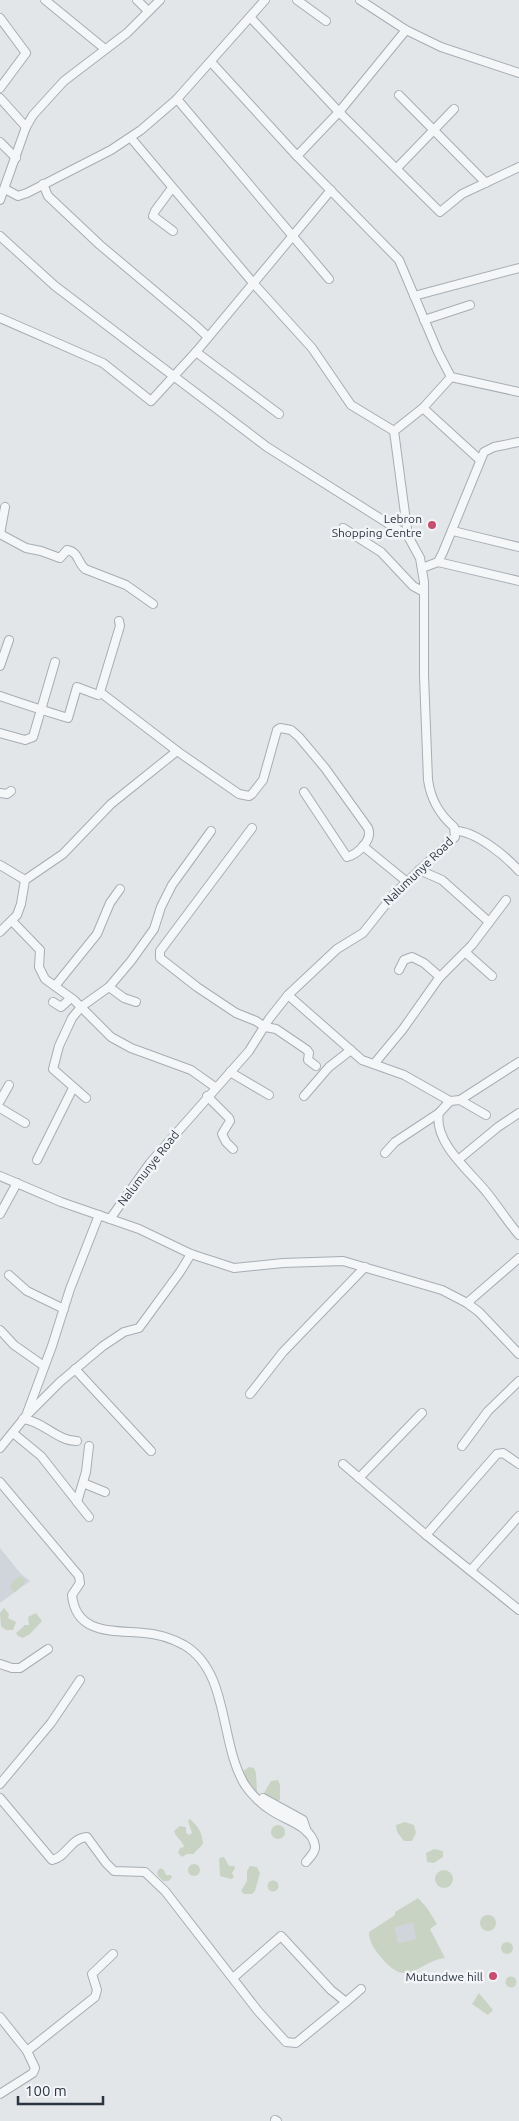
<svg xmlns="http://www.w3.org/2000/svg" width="519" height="2121" viewBox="0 0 519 2121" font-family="Ubuntu,sans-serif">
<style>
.built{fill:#d0d5db}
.green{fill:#c9d3c4;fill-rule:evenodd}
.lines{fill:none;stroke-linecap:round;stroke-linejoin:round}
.minor-casing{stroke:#a7adb3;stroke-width:10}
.minor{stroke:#f4f6f8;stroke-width:8}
.poi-dot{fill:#c64f6e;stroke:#f2f4f7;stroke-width:2}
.labels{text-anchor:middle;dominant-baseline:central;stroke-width:5;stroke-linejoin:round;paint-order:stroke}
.poi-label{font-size:12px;fill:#2b3540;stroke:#f2f4f7;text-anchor:end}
.street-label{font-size:12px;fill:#2b3540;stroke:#f2f4f7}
</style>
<rect width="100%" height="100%" fill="#e2e6e9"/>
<!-- built -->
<g class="built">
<polygon points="0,1548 21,1574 30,1581 0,1603"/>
<polygon points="413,1923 417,1939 398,1943 395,1927"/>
</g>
<!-- green -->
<g class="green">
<polygon points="19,1576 25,1580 24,1584 15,1592 11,1589 11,1584"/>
<polygon points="4,1608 9,1614 8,1618 16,1622 13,1630 6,1630 1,1626 0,1613"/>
<polygon points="36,1613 42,1621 30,1634 23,1638 18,1636 16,1633 25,1625 29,1625 28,1617"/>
<polygon points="249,1767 254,1768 256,1773 257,1793 249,1787 240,1773"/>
<polygon points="278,1780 280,1785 280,1800 277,1801 268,1798 264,1793 271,1781"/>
<path d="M 190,1819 C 199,1827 202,1833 203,1844 L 193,1854 L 187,1854 L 182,1857 L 178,1853 L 180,1848 L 184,1847 C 182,1840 176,1838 174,1831 L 180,1826 L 186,1827 L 186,1833 L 189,1835 L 192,1833 L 188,1821 Z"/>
<polygon points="405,1822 414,1825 416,1833 412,1841 404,1841 397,1832 396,1825"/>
<circle cx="278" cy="1832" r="7"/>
<polygon points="434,1849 443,1851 443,1857 434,1863 427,1862 426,1853"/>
<polygon points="224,1857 229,1866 234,1866 235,1868 232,1873 234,1877 231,1879 220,1876 219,1858"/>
<circle cx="194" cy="1870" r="6"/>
<polygon points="250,1866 257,1867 260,1873 255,1891 252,1894 244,1894 241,1891 247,1881 247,1871"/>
<polygon points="160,1868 164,1870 166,1875 171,1875 172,1878 168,1881 163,1881 158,1876 157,1872"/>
<circle cx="444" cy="1879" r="9"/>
<circle cx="273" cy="1886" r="5.5"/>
<path d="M 418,1898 L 427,1908 L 437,1924 L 430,1929 L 445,1958 C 416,1962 408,1991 380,1956 C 374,1949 369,1941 369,1932 L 395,1915 L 395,1912 ZM 413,1923 L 416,1939 L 398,1943 L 395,1927 Z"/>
<circle cx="488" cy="1923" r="8"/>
<circle cx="507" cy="1948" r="6"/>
<circle cx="511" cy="1982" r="5.5"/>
<polygon points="479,1993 493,2010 488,2015 472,2004"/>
</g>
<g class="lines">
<defs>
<g id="minor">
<polyline points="45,0 105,49"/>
<polyline points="137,0 148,11"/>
<polyline points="297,0 326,21"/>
<polyline points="360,0 406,30 441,47 519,73"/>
<polyline points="250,17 339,112 440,212 462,194 519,167"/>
<polyline points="0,18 26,53 0,88"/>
<polyline points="406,30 339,112 297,156 399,260 438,352 451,377 519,392"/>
<polyline points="211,62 297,156"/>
<polyline points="399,95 486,183"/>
<polyline points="0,98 26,127"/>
<polyline points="177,99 329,279"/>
<polyline points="131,138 254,284 312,348 351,405 394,431"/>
<polyline points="0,142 16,158"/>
<polyline points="397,168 454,109"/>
<polyline points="43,184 48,196 100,245 194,324 208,337"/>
<polyline points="172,188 155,211 153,216 173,231"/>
<polyline points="5,189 18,196 27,193 111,150 141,130 177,99 265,0"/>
<polyline points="0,200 26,127 33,115 64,81 127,33 160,0"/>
<polyline points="0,236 55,286 267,447 408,536"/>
<polyline points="414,296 519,268"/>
<polyline points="0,318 103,363 151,401 196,352 331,190"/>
<polyline points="424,320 470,305"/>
<polyline points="196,352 279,414"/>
<polyline points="423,408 480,460"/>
<polyline points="394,431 423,408 451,377"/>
<path d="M 5,507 L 0,534 L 26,548 L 41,551 L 60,558 L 67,550 C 79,552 77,562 85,569 L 126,585 L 153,604"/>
<polyline points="343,528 381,552 413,586 424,592"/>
<polyline points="453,531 519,547"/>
<polyline points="438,562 519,581"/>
<polyline points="422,568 438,562 443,552 484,452 494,447 519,442"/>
<path d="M 119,621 L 120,626 L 100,692 L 177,751 L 239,794 L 249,796 L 252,794 L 263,780 L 277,730 L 280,728 L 291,730 L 299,737 L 325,768 L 368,828 C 373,840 358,854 347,857 L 304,792"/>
<polyline points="0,666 9,640"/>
<path d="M 0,696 C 23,704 45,711 68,718 L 77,687 L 98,695"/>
<polyline points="0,733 25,740 33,737 55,662"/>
<polyline points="0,793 7,794 11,791"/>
<polyline points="252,828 160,951 160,958 197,987 236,1013 256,1021 265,1027 276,1029 307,1050 309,1053 308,1060 316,1066"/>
<path d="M 456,831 C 475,831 506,856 519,871"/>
<polyline points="363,846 407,882"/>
<polyline points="0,865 25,880"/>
<polyline points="419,870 442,880 489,922"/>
<polyline points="12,921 40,950 39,967 45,979 74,1000 111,1037 131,1048 191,1070 215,1087"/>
<polyline points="0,932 17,915 21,904 25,880 63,854 111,804 177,751"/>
<polyline points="465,952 492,976"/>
<polyline points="399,970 404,960 412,957 424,963 440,977"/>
<polyline points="55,986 97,934 110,903 120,889"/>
<polyline points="109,987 124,998 136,1002"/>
<polyline points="288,995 362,1060 404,1075 450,1101"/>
<polyline points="53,1002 61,1007 71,998"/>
<polyline points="374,1064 403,1029 439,978 472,945 506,900"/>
<polyline points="230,1072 269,1095"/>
<polyline points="207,1096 229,1118 230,1121 222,1134 226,1142 233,1149"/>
<polyline points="304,1096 329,1067 351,1050"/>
<polyline points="86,1098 53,1069 59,1046 72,1018 81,1007 109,987 131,961 154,929 161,907 172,885 211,831"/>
<polyline points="460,1100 519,1062"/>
<polyline points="0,1101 9,1085"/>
<polyline points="0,1108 25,1123"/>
<path d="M 486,1115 L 460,1100 L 450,1101 L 439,1113 C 433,1143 472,1173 488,1194 C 499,1208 508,1222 519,1235"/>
<polyline points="385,1153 395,1142 439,1113"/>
<polyline points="37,1160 73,1088"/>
<polyline points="458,1160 498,1127 519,1113"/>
<polyline points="0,1176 61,1202 139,1229 191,1254 234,1268 283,1263 343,1261 442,1290 467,1303 479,1312 519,1354"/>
<polyline points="0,1214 17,1183"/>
<path d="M 110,1219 L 150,1163 L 249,1051 L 269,1019 L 288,995 L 337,949 L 363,933 L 394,894 L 455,837 L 454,827 C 439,814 431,800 428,780 L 424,676 L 424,582 L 420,558 L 408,536 L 394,431"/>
<polyline points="9,1275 27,1291 64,1309"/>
<polyline points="467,1303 519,1258"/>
<polyline points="0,1330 14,1345 44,1366"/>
<polyline points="75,1369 151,1451"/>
<polyline points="250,1394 283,1352 365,1267"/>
<polyline points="29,1413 60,1382 103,1346 124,1332 139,1328 180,1272 191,1254"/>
<path d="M 23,1419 C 43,1421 57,1441 77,1441"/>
<polyline points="13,1433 41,1456 89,1517"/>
<polyline points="462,1446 488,1411 519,1381"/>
<polyline points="0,1448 26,1416 52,1346 70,1289 99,1215"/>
<polyline points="343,1464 425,1534 519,1610"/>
<polyline points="359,1478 422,1413"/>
<path d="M 0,1482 L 79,1576 L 80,1583 L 72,1595 C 76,1636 116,1630 144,1633 C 159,1634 171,1638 184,1645 C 230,1672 219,1743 245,1785 C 251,1794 262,1805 272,1811 C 285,1820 312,1826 315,1846 C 316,1852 309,1858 306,1862"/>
<polyline points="83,1483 105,1492"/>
<polyline points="77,1502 86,1472 89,1446"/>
<polyline points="426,1535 497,1454 503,1453 519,1464"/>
<polyline points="471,1570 519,1516"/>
<polyline points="0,1664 12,1668 20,1668 48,1649"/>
<polyline points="0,1784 51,1723 80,1680"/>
<path d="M 0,1798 L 52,1860 C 66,1858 70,1838 87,1837 L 106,1863 L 114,1871 L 145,1872 L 165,1891 L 258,2011 L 286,2042 L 296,2043 L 346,2002 L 331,1990 L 281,1936 L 233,1978"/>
<polyline points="263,1798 303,1820 307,1832"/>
<polyline points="346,2002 361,1989"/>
<polyline points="0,2017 27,2051 35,2068 33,2073 0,2094"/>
<polyline points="27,2051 95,1997 97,1990 92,1974 113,1954"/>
<polyline points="275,2120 277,2121"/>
</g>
</defs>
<!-- minor casing -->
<use href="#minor" class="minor-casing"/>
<!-- minor -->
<use href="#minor" class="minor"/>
</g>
<!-- markers -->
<g class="poi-dot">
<circle cx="432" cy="525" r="5"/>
<circle cx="493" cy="1976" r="5"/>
</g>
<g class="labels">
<!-- poi labels -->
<g class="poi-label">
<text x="422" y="518">Lebron<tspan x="422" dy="14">Shopping Centre</tspan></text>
<text x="483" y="1976">Mutundwe hill</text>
</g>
<!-- street labels -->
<g class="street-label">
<text transform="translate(418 871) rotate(-44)">Nalumunye Road</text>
<text transform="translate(148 1168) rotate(-52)">Nalumunye Road</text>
</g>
</g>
<!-- scale -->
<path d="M18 2096v8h85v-8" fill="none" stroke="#2b3540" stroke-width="2.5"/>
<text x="25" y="2096" font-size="15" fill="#2b3540" stroke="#f2f4f7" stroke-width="4" paint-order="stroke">100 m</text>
</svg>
